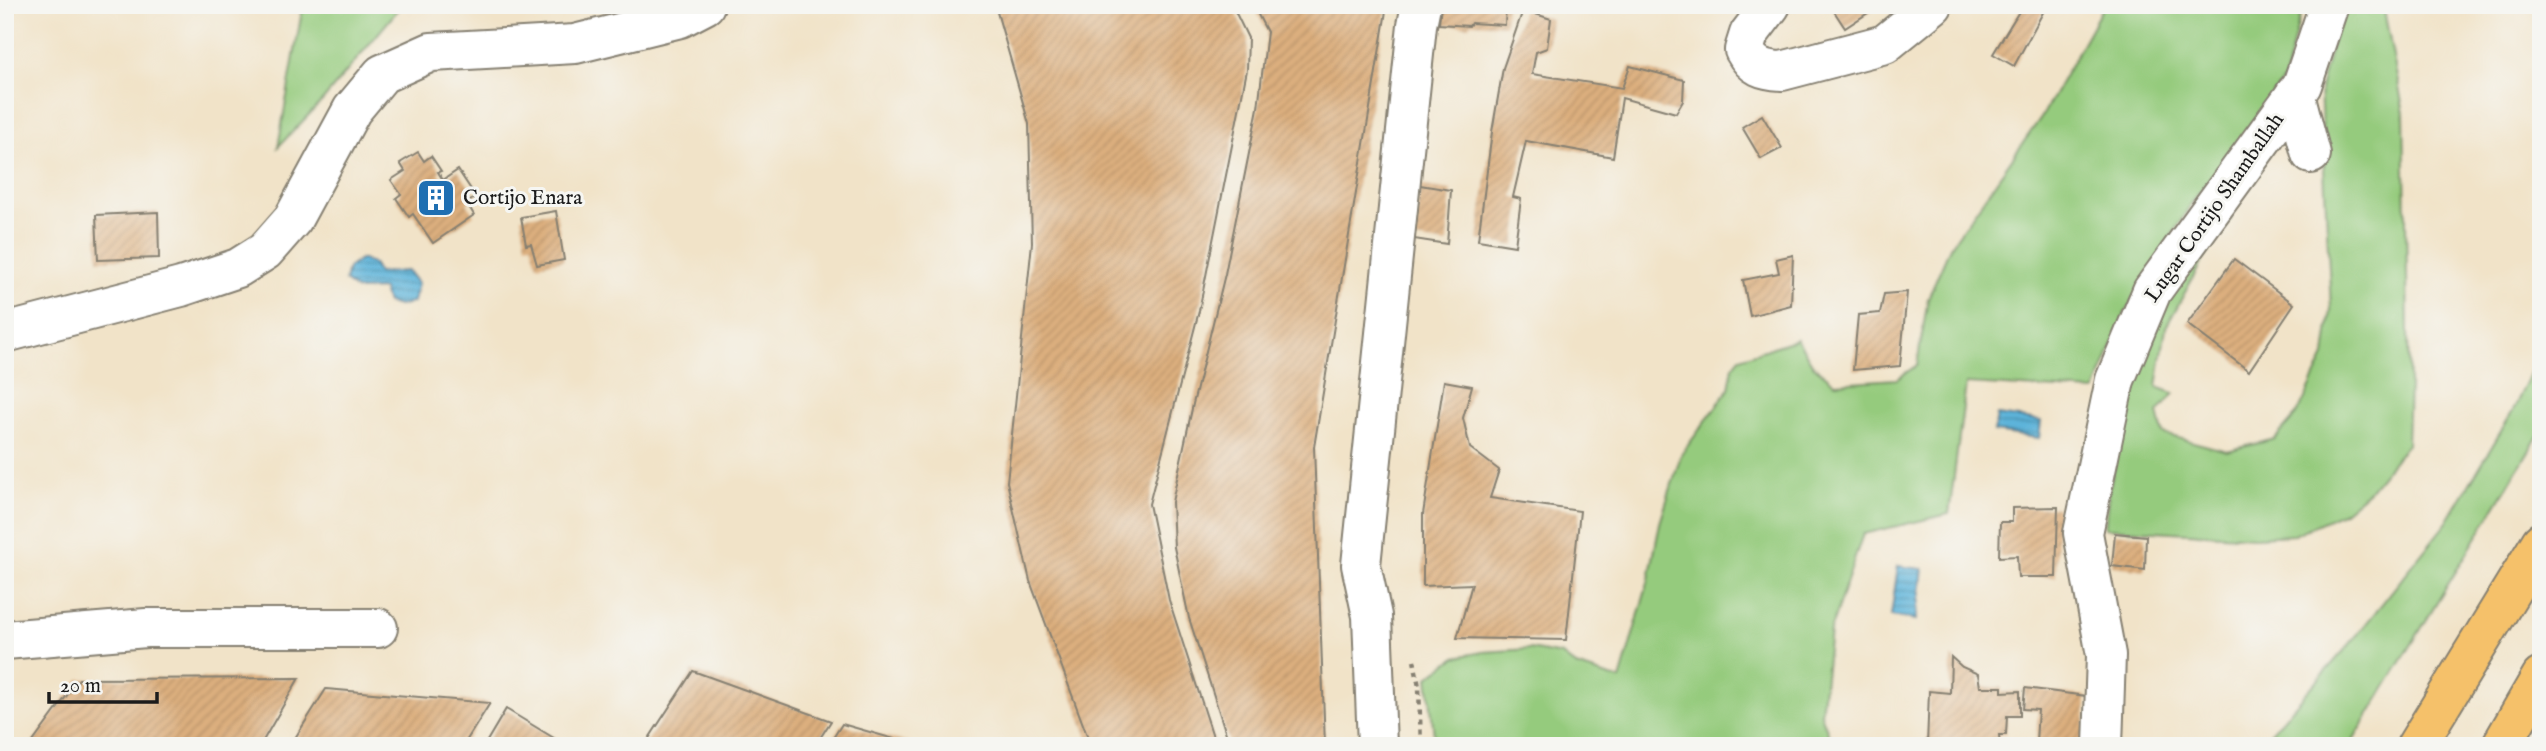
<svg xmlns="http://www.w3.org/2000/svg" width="2546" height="751" viewBox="0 0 2546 751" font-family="'IM FELL English',serif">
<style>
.grass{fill:#95cb7d;stroke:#58744c;stroke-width:2}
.water{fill:url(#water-rules);stroke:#3c687b;stroke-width:2}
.building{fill:url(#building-hatch)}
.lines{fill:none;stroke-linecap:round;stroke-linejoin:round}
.minor-casing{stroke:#868072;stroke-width:42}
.highway-casing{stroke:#868072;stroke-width:42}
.path{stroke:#868072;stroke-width:4.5;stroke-dasharray:5 5;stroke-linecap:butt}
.minor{stroke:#fff;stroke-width:38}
.highway{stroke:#f5c16b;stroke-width:38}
.labels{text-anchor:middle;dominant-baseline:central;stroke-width:6;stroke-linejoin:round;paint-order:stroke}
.poi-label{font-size:21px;fill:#1c1c1c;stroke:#f6f6f2;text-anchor:start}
.street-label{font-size:21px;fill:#1c1c1c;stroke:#f6f6f2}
</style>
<defs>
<pattern id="water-rules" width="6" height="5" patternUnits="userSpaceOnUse" patternTransform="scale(1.75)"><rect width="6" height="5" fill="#5db4da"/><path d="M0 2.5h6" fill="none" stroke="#4c92b0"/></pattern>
<pattern id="building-hatch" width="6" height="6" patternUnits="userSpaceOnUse" patternTransform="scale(1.75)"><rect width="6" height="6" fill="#dcaf7e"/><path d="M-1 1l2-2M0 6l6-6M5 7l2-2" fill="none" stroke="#bc966c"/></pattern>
</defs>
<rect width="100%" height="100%" fill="#f6f6f2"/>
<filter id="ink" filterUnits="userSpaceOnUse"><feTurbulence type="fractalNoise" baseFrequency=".0143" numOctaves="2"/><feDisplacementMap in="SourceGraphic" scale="14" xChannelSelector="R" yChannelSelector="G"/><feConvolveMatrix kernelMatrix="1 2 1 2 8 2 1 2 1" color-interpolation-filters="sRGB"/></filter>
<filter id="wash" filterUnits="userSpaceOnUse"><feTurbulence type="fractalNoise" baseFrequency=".00686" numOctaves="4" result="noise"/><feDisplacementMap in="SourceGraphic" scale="28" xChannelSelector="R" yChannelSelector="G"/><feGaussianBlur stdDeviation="1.57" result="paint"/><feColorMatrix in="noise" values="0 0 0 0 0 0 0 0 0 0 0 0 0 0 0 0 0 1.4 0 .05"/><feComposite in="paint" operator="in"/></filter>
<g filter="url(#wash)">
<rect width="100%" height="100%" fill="#f1e3c8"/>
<!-- grass -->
<g class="grass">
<polygon points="303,5 402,5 323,100 278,147"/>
<polygon points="2104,5 2303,5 2284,79 2191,204 2126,311 2095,391 1966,384 1949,514 1863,534 1830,631 1821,714 1833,746 1435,746 1428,677 1456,657 1483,652 1530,649 1562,655 1576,666 1620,680 1649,579 1660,523 1681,455 1729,389 1733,367 1740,358 1797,339 1813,365 1835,383 1897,379 1917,365 1928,298 1950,247 2044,113"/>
<polygon points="2342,5 2383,5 2404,113 2409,384 2407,444 2369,491 2344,512 2294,535 2255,537 2105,528 2108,498 2135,356 2211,229 2232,217 2200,265 2166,327 2157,387 2174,393 2158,413 2163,434 2227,451 2275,439 2298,413 2325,356 2331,310 2320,88"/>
<polygon points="2541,350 2541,431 2350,746 2262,746 2265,739 2349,645 2447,522 2513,411"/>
</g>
<!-- water -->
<g class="water">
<polygon points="361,259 373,264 378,273 408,271 418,284 413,302 399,306 387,303 383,289 356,290 345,281 348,268"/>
<polygon points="1997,415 2041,421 2039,438 1994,432"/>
<polygon points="1898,566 1923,569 1916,620 1891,616"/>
</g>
<g id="blocks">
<!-- building -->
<g class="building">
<polygon points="995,5 1232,5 1248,38 1247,70 1199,311 1149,504 1169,600 1216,746 1091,746 1030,581 1007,482 1032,243 1029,124"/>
<polygon points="1253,5 1387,5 1314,447 1325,746 1230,746 1189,618 1174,547 1172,502 1193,404 1225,274 1258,108 1267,32"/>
<polygon points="1441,5 1506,5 1505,25 1471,23 1469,26 1439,24"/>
<polygon points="1830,5 1880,5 1845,28"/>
<polygon points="2023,5 2047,5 2014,66 1993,54"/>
<polygon points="1523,10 1551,19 1547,48 1536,52 1532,74 1622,88 1630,66 1684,80 1683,101 1676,113 1622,98 1613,157 1526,141 1513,197 1521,199 1515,246 1478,240 1492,132 1503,68"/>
<polygon points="1762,115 1782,148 1761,159 1742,127"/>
<polygon points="418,152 424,161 431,156 441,171 438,172 443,180 458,170 476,197 467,203 474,215 433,243 413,214 409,217 396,198 401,194 391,180 405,171 400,163"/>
<polygon points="1420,185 1451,190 1447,244 1414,239"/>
<polygon points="556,211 564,260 537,265 531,244 526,245 521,217"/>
<polygon points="158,212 159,258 98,260 96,215"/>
<polygon points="1793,255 1791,305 1750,316 1743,280 1779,273 1776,259"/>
<polygon points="2234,259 2294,304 2249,371 2187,324"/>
<polygon points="1907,292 1900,366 1853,370 1858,315 1880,313 1884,294"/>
<polygon points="1444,381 1472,386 1463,418 1470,448 1499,470 1490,498 1580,511 1566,640 1457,638 1472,584 1423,586 1423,514"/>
<polygon points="2058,507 2056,577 2018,577 2017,556 1999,557 2000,522 2012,522 2012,508"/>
<polygon points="2115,533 2146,536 2145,570 2112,566"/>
<polygon points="1951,657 1962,667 1978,674 1980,687 2002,687 2002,692 2020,691 2020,716 2007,716 2006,735 1999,735 2000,746 1927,746 1929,691 1950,693"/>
<polygon points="693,671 831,721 815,746 644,746"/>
<polygon points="299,678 260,746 30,746 79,679"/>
<polygon points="2025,688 2086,696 2085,746 2053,746 2054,741 2036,742 2038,710 2023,709"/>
<polygon points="326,689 490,703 463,746 290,746"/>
<polygon points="506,709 567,746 484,746"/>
<polygon points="842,724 915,745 915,746 828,746"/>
</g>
</g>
</g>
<g filter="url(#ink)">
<use href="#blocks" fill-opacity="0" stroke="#868072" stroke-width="2"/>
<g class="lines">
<defs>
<g id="minor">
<path d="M 1771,5 L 1749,34 L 1744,50 C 1753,67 1763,70 1782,71 L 1885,44 L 1933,5"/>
<polyline points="2295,94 2311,154"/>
<polyline points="5,333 181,287 238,268 265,251 293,219 352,110 382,74 431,52 575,44 680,18 705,5"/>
<polyline points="5,640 146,628 378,628"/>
<polyline points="1377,746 1372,616 1361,565 1417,25 1421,5"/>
<polyline points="2103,746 2106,655 2083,533 2115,380 2152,291 2302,85 2329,5"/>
</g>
<g id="highway">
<polyline points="2416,746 2541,542"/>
<polyline points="2501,746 2541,677"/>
</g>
</defs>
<!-- minor casing -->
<use href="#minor" class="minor-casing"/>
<!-- highway casing -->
<use href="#highway" class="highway-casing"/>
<!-- path -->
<polyline class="path" points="1414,660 1419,687 1421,746"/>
<!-- minor -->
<use href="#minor" class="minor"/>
<!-- highway -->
<use href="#highway" class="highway"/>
</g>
</g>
<!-- icons -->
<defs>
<symbol id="building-square" viewBox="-11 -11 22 22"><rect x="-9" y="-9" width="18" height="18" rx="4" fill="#1f6fb2" stroke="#f6f6f2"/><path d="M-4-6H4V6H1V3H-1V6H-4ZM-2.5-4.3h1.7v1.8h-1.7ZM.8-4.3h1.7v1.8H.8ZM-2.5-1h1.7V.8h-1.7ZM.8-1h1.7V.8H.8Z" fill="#fff"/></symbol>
</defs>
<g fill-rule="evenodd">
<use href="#building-square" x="414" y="176" width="44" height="44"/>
</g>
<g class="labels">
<!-- poi labels -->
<g class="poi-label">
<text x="463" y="198">Cortijo Enara</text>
</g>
<!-- street labels -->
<g class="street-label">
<text transform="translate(2215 208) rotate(-55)">Lugar Cortijo Shamballah</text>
</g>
</g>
<!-- margin -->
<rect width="2546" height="751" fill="none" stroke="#f6f6f2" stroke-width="28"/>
<!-- scale -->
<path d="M49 692v10h108v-10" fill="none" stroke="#1c1c1c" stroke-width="3.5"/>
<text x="60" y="692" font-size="21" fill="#1c1c1c" stroke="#f6f6f2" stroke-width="5" paint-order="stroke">20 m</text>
</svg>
